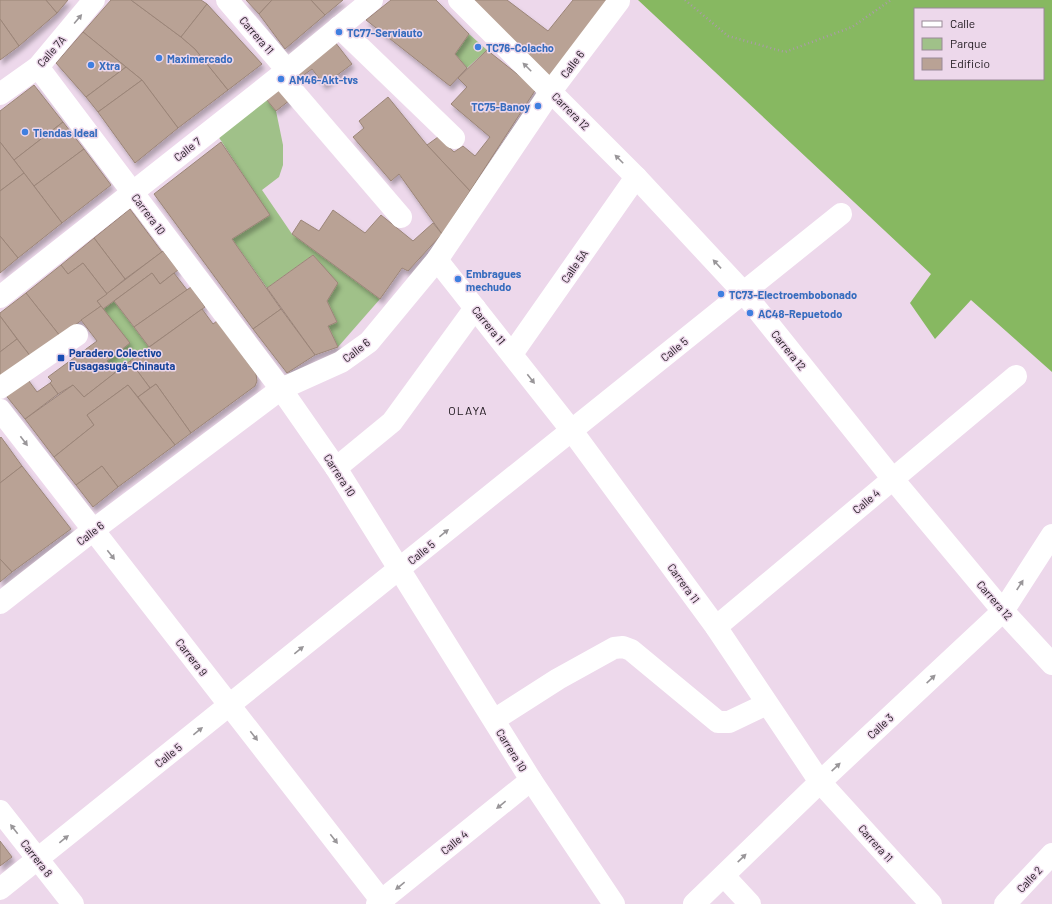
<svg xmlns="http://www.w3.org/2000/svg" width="1052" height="904" viewBox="0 0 1052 904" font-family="Barlow,sans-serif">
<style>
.green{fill:#a0c189}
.forest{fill:#87b861;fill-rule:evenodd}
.building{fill:#b9a295;stroke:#9b8578;filter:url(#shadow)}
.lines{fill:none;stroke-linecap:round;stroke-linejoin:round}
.path{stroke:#ab9baa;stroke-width:2.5;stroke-dasharray:1 3;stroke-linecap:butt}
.minor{stroke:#fff;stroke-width:22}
.oneway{fill:#999699}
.shop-dot{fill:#3f7fe0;stroke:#edd8eb;stroke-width:1.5}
.transit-dot{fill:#1a4fb4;stroke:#edd8eb;stroke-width:1.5}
.labels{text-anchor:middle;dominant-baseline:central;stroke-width:3;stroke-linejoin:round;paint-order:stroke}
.shop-label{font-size:11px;font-weight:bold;fill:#366cbe;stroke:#edd8eb;text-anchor:start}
.street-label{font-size:11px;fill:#1d161c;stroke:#edd8eb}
.transit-label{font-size:11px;font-weight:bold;fill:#164399;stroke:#edd8eb;text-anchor:start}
.neighbourhood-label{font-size:12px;letter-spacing:1px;fill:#1d161c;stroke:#edd8eb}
</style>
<defs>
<filter id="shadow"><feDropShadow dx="2.5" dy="4.5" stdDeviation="2" flood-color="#0004"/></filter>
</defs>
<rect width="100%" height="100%" fill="#edd8eb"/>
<!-- green -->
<g class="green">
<polygon points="469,34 487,50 467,68 455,54"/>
<polygon points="266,99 276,111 283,145 283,165 279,177 262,190 292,234 380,299 338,347 328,326 337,322 327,301 337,283 313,255 267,288 232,239 269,215 218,136"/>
<polygon points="114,301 149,347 115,373 107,361 103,309"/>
</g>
<!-- forest -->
<path class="forest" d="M 638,0 L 1052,0 L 1052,372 L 971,300 L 935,339 L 910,303 L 931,274 ZM 915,9 L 1043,9 L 1043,79 L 915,79 Z"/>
<!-- building -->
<g class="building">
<polygon points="0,0 46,0 57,13 19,46 0,19"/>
<polygon points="46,0 68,0 57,13"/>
<polygon points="111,0 131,0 181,37 195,49 228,90 178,128 142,80 83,32"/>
<polygon points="131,0 201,0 207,4 181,37"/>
<polygon points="246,0 272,0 259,14"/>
<polygon points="272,0 311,0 325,15 285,49 259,14"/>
<polygon points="311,0 343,0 325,15"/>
<polygon points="391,0 436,0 469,34 455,54 467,68 450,86 366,20"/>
<polygon points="472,0 507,0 548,31 573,0 610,0 549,78"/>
<polygon points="207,4 262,64 228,90 195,49 181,37"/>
<polygon points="0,19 19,46 0,60"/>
<polygon points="83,32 126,67 86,97 56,63"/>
<polygon points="335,42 352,64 324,85 312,69 301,77 296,71"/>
<polygon points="487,50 536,89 470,191 427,145 438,137 454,152 463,146 475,156 490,137 451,104 467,87 458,78"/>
<polygon points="126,67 142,80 98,112 86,97"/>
<polygon points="142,80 178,128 135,163 98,112"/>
<polygon points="34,85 63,122 14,160 0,142 0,111"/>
<polygon points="280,88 290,100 276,111 266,99"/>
<polygon points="388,97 427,145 470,191 442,234 399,174 391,181 353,137 364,128 359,121"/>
<polygon points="63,122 84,149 34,186 14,160"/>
<polygon points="0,142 24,173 0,191"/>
<polygon points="221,142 270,215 232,239 281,309 253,329 154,194"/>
<polygon points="84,149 111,185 62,223 34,186"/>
<polygon points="24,173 62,223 18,258 0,236 0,191"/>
<polygon points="130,209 162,252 125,279 94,238"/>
<polygon points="333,210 365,233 381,215 413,241 433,223 442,234 408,271 402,268 380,299 292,234 301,220 319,231"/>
<polygon points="0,236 18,258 0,273"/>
<polygon points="94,238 125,279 107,294 83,263 68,274 61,265"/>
<polygon points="163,251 178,270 160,284 152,273 103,309 97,301"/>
<polygon points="313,255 338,283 327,301 337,322 328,326 338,347 315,355 267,288"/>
<polygon points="83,263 107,294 97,301 101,306 60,336 26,293 61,265 68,274"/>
<polygon points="152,273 160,284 174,273 187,290 134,327 114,301"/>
<polygon points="191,287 205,307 149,347 134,327"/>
<polygon points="26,293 60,336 31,357 0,316 0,313"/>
<polygon points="101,306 130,343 107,361 115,373 84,397 73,385 58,394 50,383 52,381 48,377 97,341 81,320"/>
<polygon points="202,309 213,324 217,321 256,374 257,381 255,386 191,433 156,384 150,388 130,361"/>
<polygon points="281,309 315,355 287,373 253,329"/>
<polygon points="0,316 17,339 0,352"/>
<polygon points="17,339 31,357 0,379 0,352"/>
<polygon points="130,361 150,388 138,397 128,385 87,415 94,425 54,457 25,419 73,385 84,397"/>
<polygon points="26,377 37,392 50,383 58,394 25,419 4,393"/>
<polygon points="156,384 191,433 175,445 138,397"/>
<polygon points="128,385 175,445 118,487 102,466 76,485 54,457 94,425 87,415"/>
<polygon points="1,437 22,466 0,483 0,438"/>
<polygon points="22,466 71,529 12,572 0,559 0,483"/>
<polygon points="102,466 118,487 93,507 76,485"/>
<polygon points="0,559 12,572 0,582"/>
<polygon points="0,841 12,857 0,866"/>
</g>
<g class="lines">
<!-- path -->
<polyline class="path" points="685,0 728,36 785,52 852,27 891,0"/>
<!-- minor -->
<g class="minor">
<polyline points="227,0 287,70"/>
<polyline points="459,0 636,177 744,293 892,478 1003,611 1052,664"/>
<polyline points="339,27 454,138"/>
<polyline points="38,67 281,389 336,468 531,780 614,904"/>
<polyline points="280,76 401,217"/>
<polyline points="0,94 38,67 94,0"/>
<polyline points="437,260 572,431 716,627 820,782 931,904"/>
<polyline points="0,297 280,76 372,0"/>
<polyline points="512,354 636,177"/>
<polyline points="0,388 77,335"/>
<polyline points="0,410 384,904"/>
<polyline points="336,468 392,422 475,308"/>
<polyline points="0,603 92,531 281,389 341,362 369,342 437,260 551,91 619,1"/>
<polyline points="716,627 1016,376"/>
<polyline points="494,720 558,679 614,648 623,647 631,650 718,722 729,722 767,704"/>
<polyline points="0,811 73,904"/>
<polyline points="724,876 750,904"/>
<polyline points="0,889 841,214"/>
<polyline points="377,904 531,780"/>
<polyline points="694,904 820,782 1003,611 1052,535"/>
<polyline points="1005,904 1052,854"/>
</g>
</g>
<!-- one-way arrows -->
<defs><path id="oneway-solid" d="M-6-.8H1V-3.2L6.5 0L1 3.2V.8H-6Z"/></defs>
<g class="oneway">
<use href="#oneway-solid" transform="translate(78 19) rotate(-50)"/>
<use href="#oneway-solid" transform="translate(527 67) rotate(-135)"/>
<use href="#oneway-solid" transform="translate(619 159) rotate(-135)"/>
<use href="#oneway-solid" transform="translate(717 264) rotate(-133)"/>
<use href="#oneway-solid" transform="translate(531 379) rotate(52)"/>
<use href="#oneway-solid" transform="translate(24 441) rotate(53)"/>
<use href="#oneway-solid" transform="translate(444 533) rotate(-39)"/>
<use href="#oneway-solid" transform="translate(111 555) rotate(52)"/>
<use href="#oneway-solid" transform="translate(1020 585) rotate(-57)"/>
<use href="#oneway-solid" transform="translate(299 650) rotate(-39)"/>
<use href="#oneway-solid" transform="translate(931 679) rotate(-43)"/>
<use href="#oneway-solid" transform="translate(198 731) rotate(-39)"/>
<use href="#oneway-solid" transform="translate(254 736) rotate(52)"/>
<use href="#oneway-solid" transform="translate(836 767) rotate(-43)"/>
<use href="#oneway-solid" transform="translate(501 805) rotate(141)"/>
<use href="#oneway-solid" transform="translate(14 829) rotate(-128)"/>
<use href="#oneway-solid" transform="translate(64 839) rotate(-39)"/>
<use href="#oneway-solid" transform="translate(334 839) rotate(52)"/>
<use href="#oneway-solid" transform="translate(742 858) rotate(-44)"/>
<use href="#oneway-solid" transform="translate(400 886) rotate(141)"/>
</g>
<!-- markers -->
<g class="shop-dot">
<circle cx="339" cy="32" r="4"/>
<circle cx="478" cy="47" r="4"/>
<circle cx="159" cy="58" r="4"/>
<circle cx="91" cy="65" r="4"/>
<circle cx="281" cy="79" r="4"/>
<circle cx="538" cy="106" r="4"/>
<circle cx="25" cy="132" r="4"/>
<circle cx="458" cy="279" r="4"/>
<circle cx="721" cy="294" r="4"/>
<circle cx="750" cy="313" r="4"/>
</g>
<rect class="transit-dot" x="57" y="354" width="8" height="8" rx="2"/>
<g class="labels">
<!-- shop labels -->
<g class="shop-label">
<text x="347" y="32">TC77-Serviauto</text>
<text x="486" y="47">TC76-Colacho</text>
<text x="167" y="58">Maximercado</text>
<text x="99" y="65">Xtra</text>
<text x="289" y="79">AM46-Akt-tvs</text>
<text x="530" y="106" text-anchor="end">TC75-Banoy</text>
<text x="33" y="132">Tiendas Ideal</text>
<text x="466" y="273">Embragues<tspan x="466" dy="13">mechudo</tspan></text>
<text x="729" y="294">TC73-Electroembobonado</text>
<text x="758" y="313">AC48-Repuetodo</text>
</g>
<!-- street labels -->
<g class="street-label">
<text transform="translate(257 35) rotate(49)">Carrera 11</text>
<text transform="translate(51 51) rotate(-49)">Calle 7A</text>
<text transform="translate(572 64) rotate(-53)">Calle 6</text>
<text transform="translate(571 111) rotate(45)">Carrera 12</text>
<text transform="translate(187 149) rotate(-38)">Calle 7</text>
<text transform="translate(149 214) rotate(53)">Carrera 10</text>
<text transform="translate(574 266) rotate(-55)">Calle 5A</text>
<text transform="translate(489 325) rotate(51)">Carrera 11</text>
<text transform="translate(674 349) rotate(-39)">Calle 5</text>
<text transform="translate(356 350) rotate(-38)">Calle 6</text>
<text transform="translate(789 350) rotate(51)">Carrera 12</text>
<text transform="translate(340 475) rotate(57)">Carrera 10</text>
<text transform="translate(866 501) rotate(-40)">Calle 4</text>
<text transform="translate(90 533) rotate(-38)">Calle 6</text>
<text transform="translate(421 552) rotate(-39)">Calle 5</text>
<text transform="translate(684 583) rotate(54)">Carrera 11</text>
<text transform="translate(995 600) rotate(49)">Carrera 12</text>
<text transform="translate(192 657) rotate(52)">Carrera 9</text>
<text transform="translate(880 726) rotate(-43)">Calle 3</text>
<text transform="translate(512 750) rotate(58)">Carrera 10</text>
<text transform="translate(168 755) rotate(-39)">Calle 5</text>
<text transform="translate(454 842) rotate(-39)">Calle 4</text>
<text transform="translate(876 843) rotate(48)">Carrera 11</text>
<text transform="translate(37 858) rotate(52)">Carrera 8</text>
<text transform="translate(1029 879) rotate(-47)">Calle 2</text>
</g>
<!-- transit labels -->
<g class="transit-label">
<text x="69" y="352">Paradero Colectivo<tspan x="69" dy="13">Fusagasugá-Chinauta</tspan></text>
</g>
<!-- neighbourhood labels -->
<g class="neighbourhood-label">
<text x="468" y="410">OLAYA</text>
</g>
</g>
<!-- legend -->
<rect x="914" y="8" width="130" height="72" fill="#edd8eb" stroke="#9a8a98"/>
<rect x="922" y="21" width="20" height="6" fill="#ffffff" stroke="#9a8a98"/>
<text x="950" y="28" font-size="12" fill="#1d161c">Calle</text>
<rect x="922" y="38" width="20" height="12" fill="#a0c189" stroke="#9a8a98"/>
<text x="950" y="48" font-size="12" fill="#1d161c">Parque</text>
<rect x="922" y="58" width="20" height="12" fill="#b9a295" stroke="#9a8a98"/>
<text x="950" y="68" font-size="12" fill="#1d161c">Edificio</text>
</svg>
